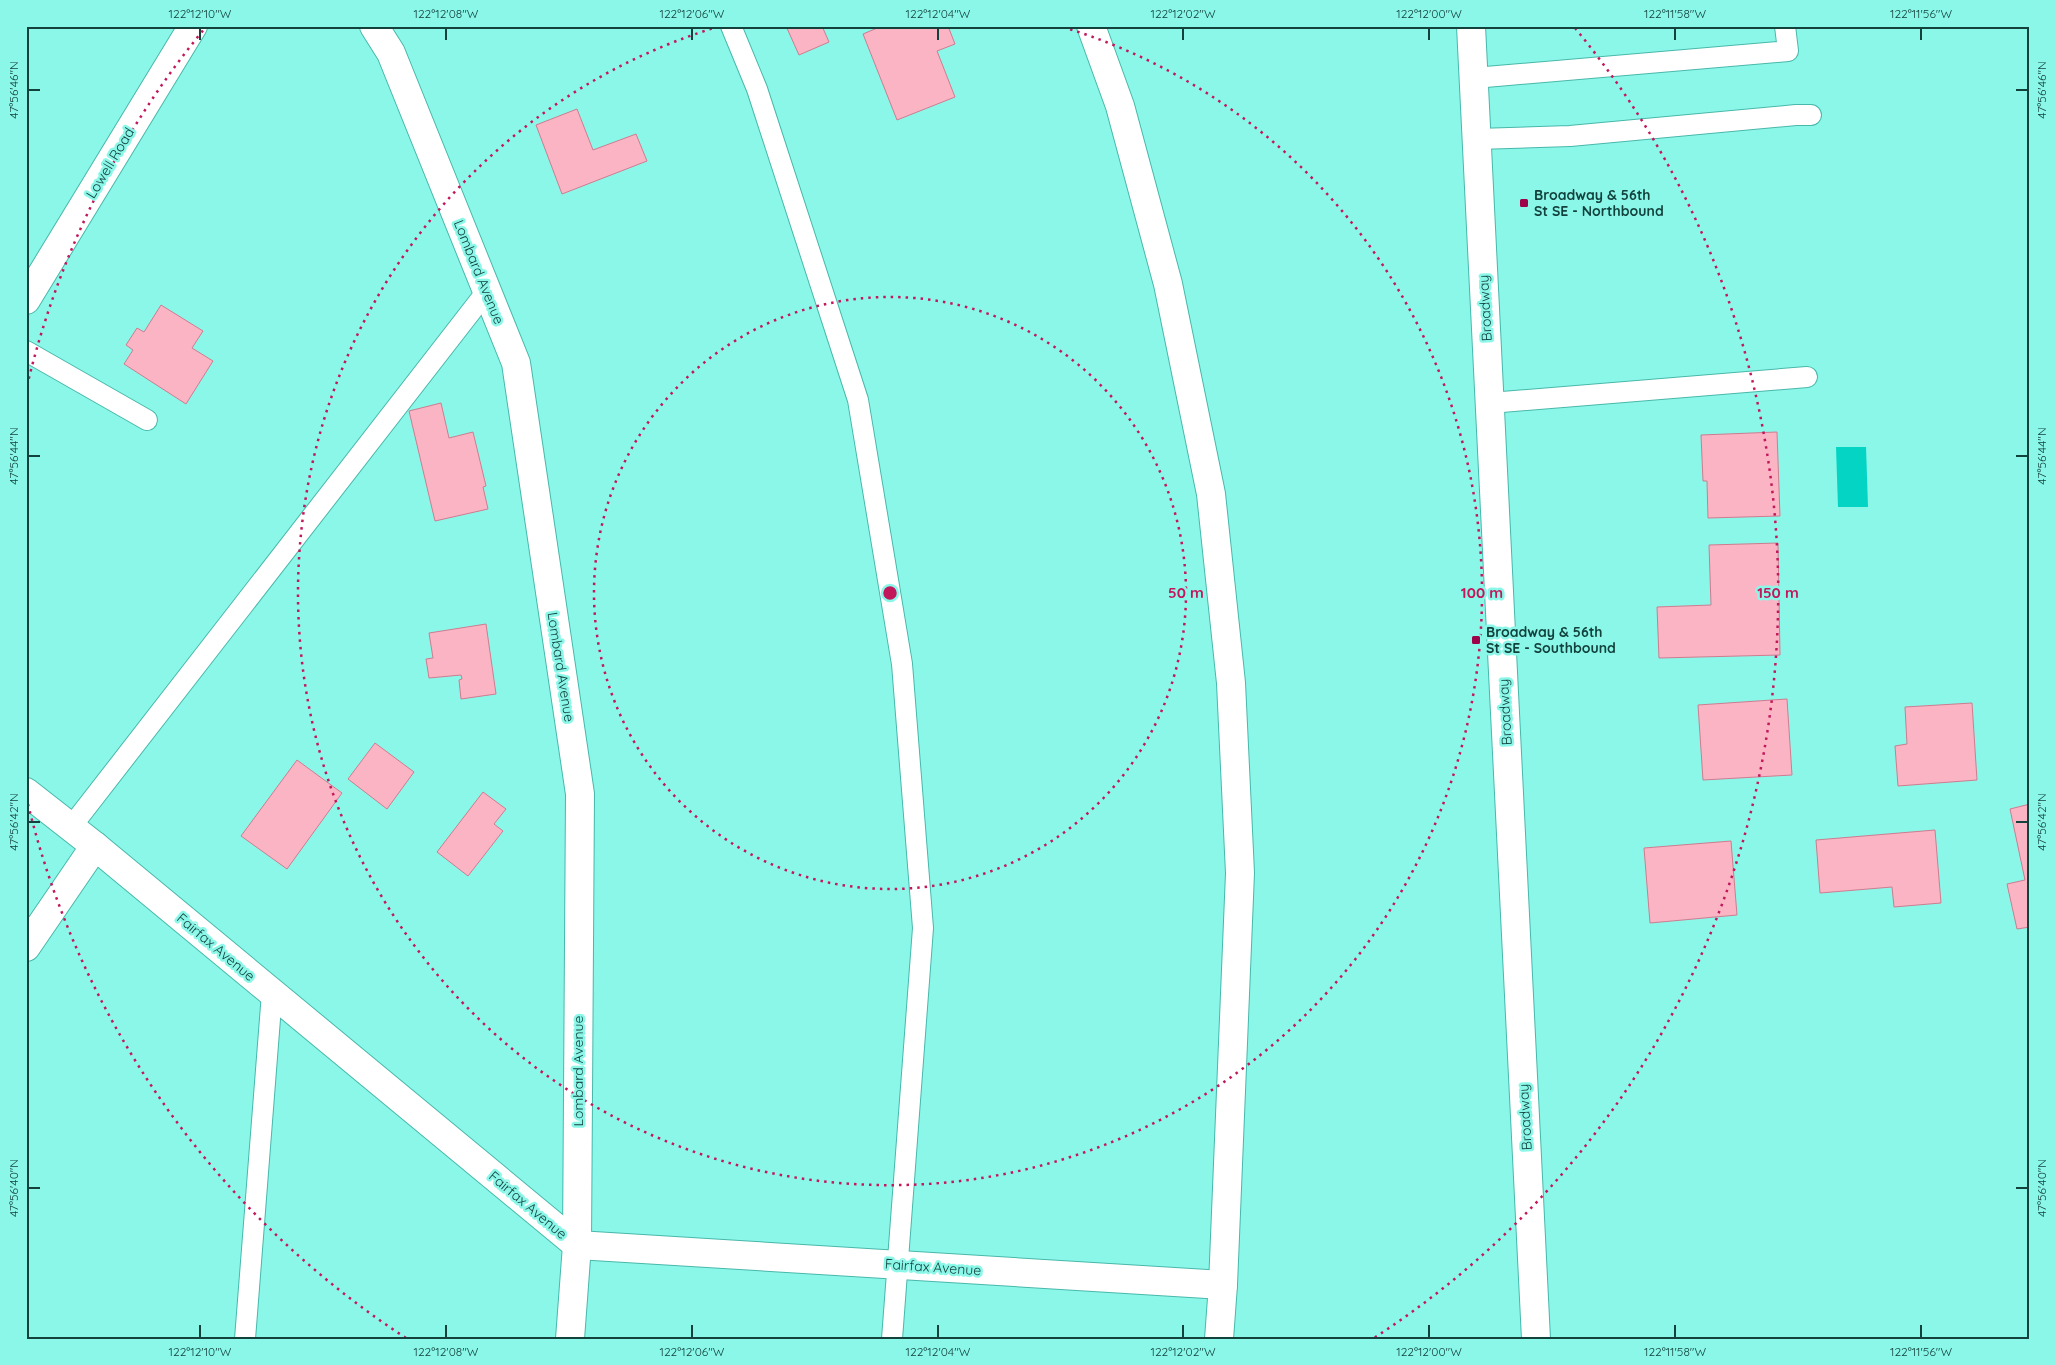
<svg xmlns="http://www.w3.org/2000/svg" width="2056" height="1365" viewBox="0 0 2056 1365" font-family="Quicksand,sans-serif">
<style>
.water{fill:#03d4c3}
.building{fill:#fab4c4;stroke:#cd7d90}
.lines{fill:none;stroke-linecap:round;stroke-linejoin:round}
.service-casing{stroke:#48b8ab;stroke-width:22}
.minor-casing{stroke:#48b8ab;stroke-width:30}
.tertiary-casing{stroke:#48b8ab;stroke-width:30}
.service{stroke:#fff;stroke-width:20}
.minor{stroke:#fff;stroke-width:28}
.tertiary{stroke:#fff;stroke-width:28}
.ticks{fill:none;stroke:#13423d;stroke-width:2}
.ring{fill:none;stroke:#c2185b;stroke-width:2.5;stroke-dasharray:2.5 5}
.poi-dot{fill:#9e0349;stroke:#8bf7e9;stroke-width:2}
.labels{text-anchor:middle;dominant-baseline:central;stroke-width:5;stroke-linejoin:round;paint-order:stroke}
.street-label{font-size:14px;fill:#13423d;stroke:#8bf7e9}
.poi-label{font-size:14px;font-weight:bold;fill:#13423d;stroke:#8bf7e9;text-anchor:start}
.centre{fill:#c2185b;stroke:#8bf7e9;stroke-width:2.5}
.ring-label{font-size:15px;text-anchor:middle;font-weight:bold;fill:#c2185b;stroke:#8bf7e9;stroke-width:5;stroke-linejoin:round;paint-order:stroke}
.neatline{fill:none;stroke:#13423d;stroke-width:2}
.ticks-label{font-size:12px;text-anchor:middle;fill:#13423d}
</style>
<rect width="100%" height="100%" fill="#8bf7e9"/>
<!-- water -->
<polygon class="water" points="1836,447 1866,447 1868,507 1838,507"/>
<!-- building -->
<g class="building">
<polygon points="786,26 822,26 829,42 799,55"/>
<polygon points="882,26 948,26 955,44 937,51 955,97 897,120 863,34"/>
<polygon points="577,109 593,150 636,134 647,161 562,194 536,125"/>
<polygon points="161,305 203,331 192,348 213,361 186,404 124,364 133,350 126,345 137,328 144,332"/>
<polygon points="441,403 449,438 473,432 486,486 483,487 488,509 435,521 409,411"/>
<polygon points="1777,432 1780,516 1708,518 1707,481 1703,481 1701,435"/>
<polygon points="1778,543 1780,655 1659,658 1657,607 1711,605 1709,545"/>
<polygon points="486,624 496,694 461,699 459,680 462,679 461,675 429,678 426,659 433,658 429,633"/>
<polygon points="1787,699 1792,775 1703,780 1698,705"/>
<polygon points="1972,703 1977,780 1898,786 1895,746 1907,744 1905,707"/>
<polygon points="375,743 414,772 387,809 348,779"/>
<polygon points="297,760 342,793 287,869 241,836"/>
<polygon points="483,792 506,809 494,824 503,831 468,876 437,852"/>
<polygon points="2030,804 2030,927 2017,929 2007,884 2025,880 2010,809"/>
<polygon points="1935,830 1941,903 1894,907 1892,887 1820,893 1816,840"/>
<polygon points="1731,841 1737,915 1650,923 1644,848"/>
</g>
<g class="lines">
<defs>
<g id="service">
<polyline points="731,26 757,89 858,400 902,664 923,928 892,1339"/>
<polyline points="1474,78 1788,51 1785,26"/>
<polyline points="1477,139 1570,136 1796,115 1811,115"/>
<polyline points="26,351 147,420"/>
<polyline points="1490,403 1807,377"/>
<polyline points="71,827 487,291"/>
<polyline points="245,1339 272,993"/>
</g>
<g id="minor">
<polyline points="374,26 391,53 516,363 580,794 577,1245 570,1339"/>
<polyline points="26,792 95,846 577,1245 1223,1285"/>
<polyline points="26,947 95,846"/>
</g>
<g id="tertiary">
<polyline points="1091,26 1120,106 1168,284 1211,494 1231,683 1240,873 1223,1285 1219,1339"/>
<polyline points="1471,26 1536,1339"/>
<polyline points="26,300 193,26"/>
</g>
</defs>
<!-- service casing -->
<use href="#service" class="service-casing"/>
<!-- minor casing -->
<use href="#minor" class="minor-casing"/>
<!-- tertiary casing -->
<use href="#tertiary" class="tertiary-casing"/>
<!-- service -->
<use href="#service" class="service"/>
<!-- minor -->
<use href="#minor" class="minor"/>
<!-- tertiary -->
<use href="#tertiary" class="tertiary"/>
</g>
<!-- ticks -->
<path class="ticks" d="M 200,28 L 200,40M 446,28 L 446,40M 692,28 L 692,40M 938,28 L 938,40M 1183,28 L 1183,40M 1429,28 L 1429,40M 1675,28 L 1675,40M 1921,28 L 1921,40M 28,90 L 40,90M 2016,90 L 2028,90M 28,456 L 40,456M 2016,456 L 2028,456M 28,822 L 40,822M 2016,822 L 2028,822M 28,1188 L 40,1188M 2016,1188 L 2028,1188M 200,1325 L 200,1338M 446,1325 L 446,1338M 692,1325 L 692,1338M 938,1325 L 938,1338M 1183,1325 L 1183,1338M 1429,1325 L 1429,1338M 1675,1325 L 1675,1338M 1921,1325 L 1921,1338"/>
<!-- distance rings -->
<g class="ring">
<circle cx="890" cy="593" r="296"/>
<path d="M1063 27A592 592 0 1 1 717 27"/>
<path d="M406 1338A888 888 0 0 1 27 800M27 386A888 888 0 0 1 205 28M1575 28A888 888 0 0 1 1374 1338"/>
</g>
<!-- markers -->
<g class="poi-dot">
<rect x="1519" y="198" width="10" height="10" rx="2.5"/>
<rect x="1471" y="635" width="10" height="10" rx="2.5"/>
</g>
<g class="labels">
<!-- street labels -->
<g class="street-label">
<text transform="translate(110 163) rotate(-59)">Lowell Road</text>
<text transform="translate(479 272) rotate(68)">Lombard Avenue</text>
<text transform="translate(1485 308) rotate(-93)">Broadway</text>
<text transform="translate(561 667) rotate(81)">Lombard Avenue</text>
<text transform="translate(1505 712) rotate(-93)">Broadway</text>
<text transform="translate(216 947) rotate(40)">Fairfax Avenue</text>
<text transform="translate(578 1071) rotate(-90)">Lombard Avenue</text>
<text transform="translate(1525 1117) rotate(-93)">Broadway</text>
<text transform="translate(528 1205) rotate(40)">Fairfax Avenue</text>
<text transform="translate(933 1267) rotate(4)">Fairfax Avenue</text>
</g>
<!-- poi labels -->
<g class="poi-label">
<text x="1534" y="195">Broadway &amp; 56th<tspan x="1534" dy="16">St SE - Northbound</tspan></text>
<text x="1486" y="632">Broadway &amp; 56th<tspan x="1486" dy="16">St SE - Southbound</tspan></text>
</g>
</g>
<circle cx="890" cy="593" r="8" class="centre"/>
<g class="ring-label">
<text x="1186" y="598">50 m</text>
<text x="1482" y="598">100 m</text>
<text x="1778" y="598">150 m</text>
</g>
<!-- border -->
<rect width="2056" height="1365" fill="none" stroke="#8bf7e9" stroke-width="55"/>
<rect x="28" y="28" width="2000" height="1310" class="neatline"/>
<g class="ticks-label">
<text x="200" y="18">122°12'10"W</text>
<text x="446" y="18">122°12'08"W</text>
<text x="692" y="18">122°12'06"W</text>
<text x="938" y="18">122°12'04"W</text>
<text x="1183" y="18">122°12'02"W</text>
<text x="1429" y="18">122°12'00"W</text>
<text x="1675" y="18">122°11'58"W</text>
<text x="1921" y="18">122°11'56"W</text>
<text transform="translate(14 90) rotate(-90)" y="4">47°56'46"N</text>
<text transform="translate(2042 90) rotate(-90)" y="4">47°56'46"N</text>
<text transform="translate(14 456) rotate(-90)" y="4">47°56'44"N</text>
<text transform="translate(2042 456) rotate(-90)" y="4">47°56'44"N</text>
<text transform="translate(14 822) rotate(-90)" y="4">47°56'42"N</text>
<text transform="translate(2042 822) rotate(-90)" y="4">47°56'42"N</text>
<text transform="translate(14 1188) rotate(-90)" y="4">47°56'40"N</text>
<text transform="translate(2042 1188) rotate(-90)" y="4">47°56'40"N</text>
<text x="200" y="1356">122°12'10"W</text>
<text x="446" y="1356">122°12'08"W</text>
<text x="692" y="1356">122°12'06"W</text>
<text x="938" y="1356">122°12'04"W</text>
<text x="1183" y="1356">122°12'02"W</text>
<text x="1429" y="1356">122°12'00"W</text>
<text x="1675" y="1356">122°11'58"W</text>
<text x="1921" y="1356">122°11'56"W</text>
</g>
</svg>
